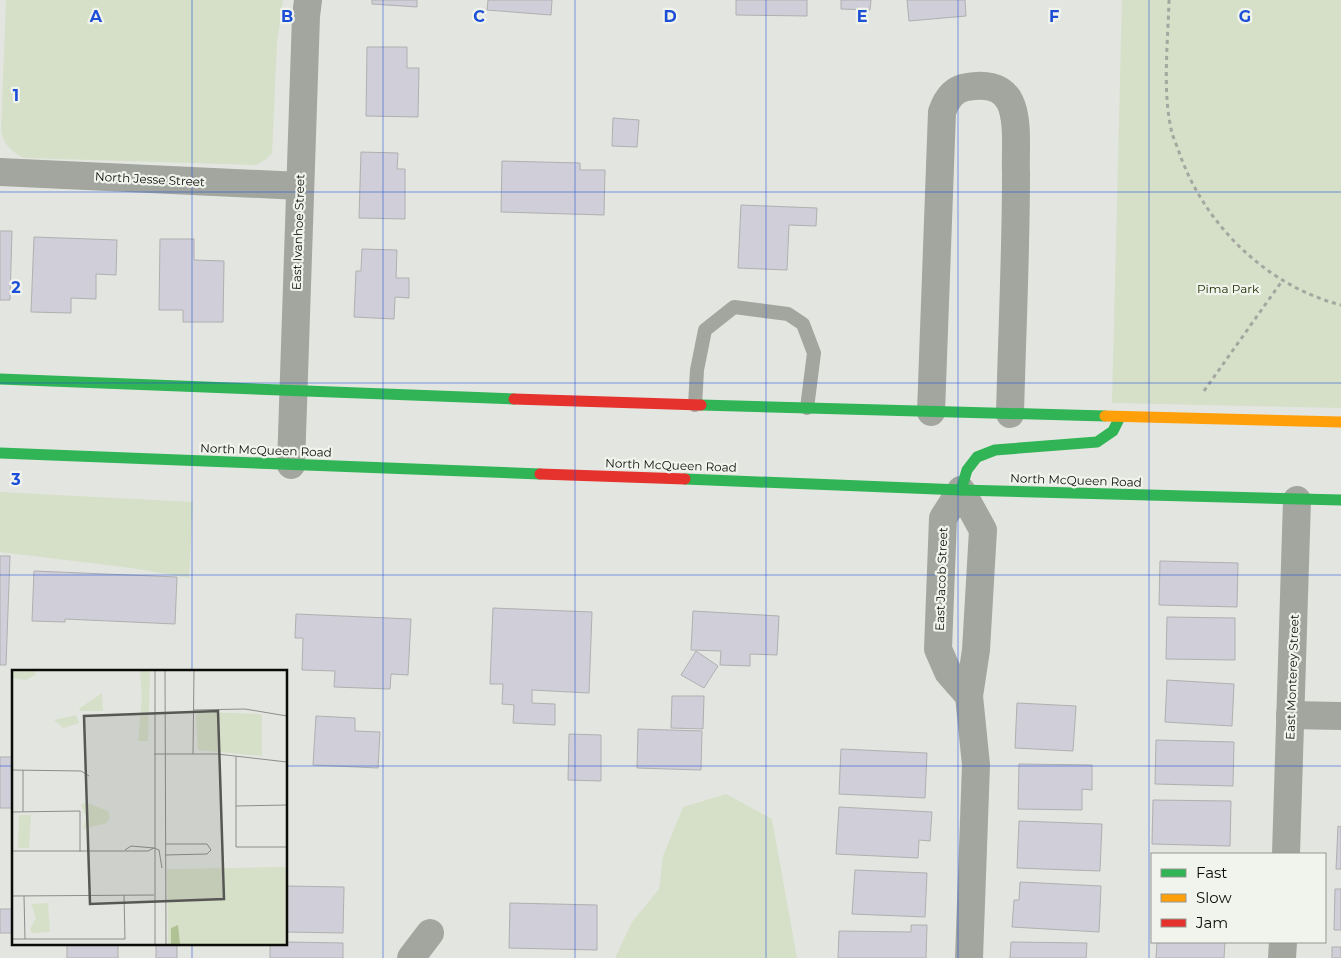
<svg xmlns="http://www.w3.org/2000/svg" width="1341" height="958" viewBox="0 0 1341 958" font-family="Montserrat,sans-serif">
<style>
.green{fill:#d6e0c8}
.building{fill:#cfced9;stroke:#afb0b0}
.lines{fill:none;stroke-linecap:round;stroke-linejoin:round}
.path{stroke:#a4a7a0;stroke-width:3;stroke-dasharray:4 4;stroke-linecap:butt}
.lane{stroke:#a2a69f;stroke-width:14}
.street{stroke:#a2a69f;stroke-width:28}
.fast{stroke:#30b455;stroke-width:11}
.slow{stroke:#ff9f0a;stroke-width:11}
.jam{stroke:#e5322d;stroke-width:11}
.grid{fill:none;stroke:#1d4ed8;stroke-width:1;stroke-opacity:0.55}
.labels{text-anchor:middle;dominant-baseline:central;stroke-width:4.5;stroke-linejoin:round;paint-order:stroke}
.street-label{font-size:12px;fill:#0b0c0a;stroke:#f0f4ec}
.park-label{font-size:12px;fill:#202f00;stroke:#f0f4ec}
.inset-road{fill:none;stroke:#8d8e8b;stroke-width:1}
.view{fill:#575855;fill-opacity:0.15;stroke:#575855;stroke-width:2.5}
.inset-edge{fill:none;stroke:#0b0c0a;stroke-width:2.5}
.grid-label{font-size:16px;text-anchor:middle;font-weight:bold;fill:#1d4ed8;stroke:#f0f4ec;stroke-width:4.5;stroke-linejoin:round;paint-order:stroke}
</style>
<rect width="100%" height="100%" fill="#e3e5e1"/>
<!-- green -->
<g class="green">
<path d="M 6,0 L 283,0 L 277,43 L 272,153 L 265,160 L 256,165 L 24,158 C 11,151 5,146 1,131 Z"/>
<polygon points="1122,0 1341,0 1341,408 1112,403"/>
<polygon points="0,492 193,502 189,578 131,568 0,552"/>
<polygon points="726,794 772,819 797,958 615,958 632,922 659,889 663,856 683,807"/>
</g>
<!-- building -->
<g class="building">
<polygon points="372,0 417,0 417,7 372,4"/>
<polygon points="488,0 552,0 551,15 487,10"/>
<polygon points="736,0 807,0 807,16 736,15"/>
<polygon points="841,0 871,0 870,10 841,9"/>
<polygon points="907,0 965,0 966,16 909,21"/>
<polygon points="367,47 407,47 407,68 419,68 418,117 366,116"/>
<polygon points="613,118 639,120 637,147 612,146"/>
<polygon points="361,152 398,153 397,169 405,169 405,219 359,218"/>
<polygon points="502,161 580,163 580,170 605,170 604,215 501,212"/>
<polygon points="741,205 817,208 816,226 789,225 787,270 738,268"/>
<polygon points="0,231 12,231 10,300 0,300"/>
<polygon points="34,237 117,240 116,275 96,274 96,299 71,298 71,313 31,312"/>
<polygon points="160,239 194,239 194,260 224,261 223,322 183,322 183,310 159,310"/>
<polygon points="362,249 397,250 396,278 409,278 409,298 395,297 394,319 354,317 356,271 361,271"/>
<polygon points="0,556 10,556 6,665 0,665"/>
<polygon points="1160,561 1238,563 1237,607 1159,605"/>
<polygon points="34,571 177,577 175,624 65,619 65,622 32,621"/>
<polygon points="493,608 592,612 589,693 532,690 532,703 555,704 555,725 513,723 514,705 502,704 503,684 490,684"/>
<polygon points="693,611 779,616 777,655 750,654 750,666 720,665 721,651 691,650"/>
<polygon points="296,614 411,619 408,675 391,674 390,689 334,687 335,671 302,670 303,638 295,638"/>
<polygon points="1167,617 1235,618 1235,660 1166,659"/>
<polygon points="696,651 718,666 704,688 681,675"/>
<polygon points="1167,680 1234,684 1232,726 1165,722"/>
<polygon points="672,696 704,696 703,729 671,728"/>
<polygon points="1017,703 1076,706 1073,751 1015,748"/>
<polygon points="316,716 355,718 355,731 380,732 378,768 313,765"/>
<polygon points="638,729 702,731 701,770 637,768"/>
<polygon points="569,734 601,735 601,781 568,780"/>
<polygon points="1156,740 1234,742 1233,786 1155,784"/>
<polygon points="841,749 927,753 925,798 839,794"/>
<rect x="0" y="757" width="14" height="51"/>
<polygon points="1019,764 1092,765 1092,790 1082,789 1082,810 1018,809"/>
<polygon points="1153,800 1231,801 1230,846 1152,844"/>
<polygon points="839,807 932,812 930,841 919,840 918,858 836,854"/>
<polygon points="1019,821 1102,824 1100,871 1017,868"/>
<polygon points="1338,826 1341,827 1341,869 1336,869"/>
<polygon points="855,870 927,873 925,917 852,914"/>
<polygon points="1020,882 1101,886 1099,932 1012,927 1014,900 1019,900"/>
<polygon points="286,886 344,887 343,933 286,932"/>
<polygon points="1335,889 1341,889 1341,930 1334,930"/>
<polygon points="510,903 597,905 597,950 509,948"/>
<rect x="0" y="909" width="14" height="24"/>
<polygon points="911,925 927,925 926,958 838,958 839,931 911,932"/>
<polygon points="286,942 343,943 343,958 270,958 270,944 286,944"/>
<polygon points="1011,942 1087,943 1086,958 1010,958"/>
<polygon points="1157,942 1225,942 1224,958 1156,958"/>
<rect x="67" y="944" width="51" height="14"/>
<rect x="156" y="944" width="21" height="14"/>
<rect x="1332" y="947" width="9" height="11"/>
</g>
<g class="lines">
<!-- path -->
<g class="path">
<path d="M 1169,0 C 1168,42 1162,93 1172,133 C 1174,140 1178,148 1180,155 C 1206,226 1267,286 1341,305"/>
<polyline points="1204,391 1282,281"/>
</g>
<!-- lane -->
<polyline class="lane" points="695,405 697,370 705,330 734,307 788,314 803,324 814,353 807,408"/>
<!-- street -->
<g class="street">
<polyline points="0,172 300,186"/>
<path d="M 931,412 L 942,112 C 946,100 953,89 967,87 C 983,84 1002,85 1010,102 C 1019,121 1015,152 1016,174 C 1016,254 1012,334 1010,414"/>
<polyline points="291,465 306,16 308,0"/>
<polyline points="969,696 948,672 938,649 943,518 961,490 983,530 976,650 969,696 976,765 969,958"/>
<polyline points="1290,715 1341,716"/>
<polyline points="1286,854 1297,500"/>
<polyline points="411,958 430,933"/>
<polyline points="1282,958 1283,942"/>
</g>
<!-- fast -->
<g class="fast">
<polyline points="0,379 514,399"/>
<polyline points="701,405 1105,416"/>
<polyline points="0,453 540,474"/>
<polyline points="685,479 961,490 1341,500"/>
<polyline points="961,490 967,470 977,457 995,450 1097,442 1113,431 1120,417"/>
</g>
<!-- slow -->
<polyline class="slow" points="1105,416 1341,422"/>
<!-- jam -->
<g class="jam">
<polyline points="514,399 701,405"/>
<polyline points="540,474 685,479"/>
</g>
</g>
<!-- grid -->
<path class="grid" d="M 192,0 L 192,672M 383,0 L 383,958M 575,0 L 575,958M 766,0 L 766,958M 958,0 L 958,958M 1149,0 L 1149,958M 0,192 L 1341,192M 0,383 L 1341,383M 0,575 L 1341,575M 0,766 L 14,766M 286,766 L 1341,766M 192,944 L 192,958"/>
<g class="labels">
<!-- street labels -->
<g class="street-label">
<text transform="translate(150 179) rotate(3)">North Jesse Street</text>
<text transform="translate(298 232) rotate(-88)">East Ivanhoe Street</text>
<text transform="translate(266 450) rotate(2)">North McQueen Road</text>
<text transform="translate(671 465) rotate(2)">North McQueen Road</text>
<text transform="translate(1076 480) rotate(2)">North McQueen Road</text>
<text transform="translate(941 579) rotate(-88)">East Jacob Street</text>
<text transform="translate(1292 677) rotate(-88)">East Monterey Street</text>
</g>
<!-- park labels -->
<g class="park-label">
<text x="1228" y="288">Pima Park</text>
</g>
</g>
<!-- overview -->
<g transform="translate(12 670)">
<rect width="275" height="275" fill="#e3e5e1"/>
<path d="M 0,1 L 22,1 L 24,4 L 14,10 L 0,8 ZM 128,1 L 138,1 L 136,71 L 126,71 L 130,28 ZM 90,23 L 91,41 L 67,41 L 68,38 ZM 187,42 L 250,44 L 250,86 L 186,80 L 184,46 ZM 64,45 L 67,53 L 51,58 L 42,50 ZM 73,132 L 96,141 L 98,147 L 95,153 L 71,159 L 74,147 L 69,135 ZM 7,145 L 19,145 L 17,178 L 6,178 ZM 275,197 L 275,274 L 156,274 L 155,199 ZM 36,233 L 38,262 L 20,263 L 18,259 L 24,248 L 19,234 Z" fill="#d6e0c8"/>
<path d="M 166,255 L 168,274 L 159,274 L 159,258 Z" fill="#b0c294"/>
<path class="inset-road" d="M 143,1 L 143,274M 153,1 L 154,274M 182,40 L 233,39 L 275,46M 142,84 L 205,84 L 275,92M 181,84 L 182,1M 224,86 L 224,177 L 275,177M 0,100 L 69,101 L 77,106M 11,100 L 11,142M 224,136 L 275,135M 0,142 L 68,141 L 68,182M 153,174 L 195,174 L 199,180 L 195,184 L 153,185M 142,178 L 147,180 L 150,198M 113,180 L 119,176 L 142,178M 0,181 L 136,181 L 142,178M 0,226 L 142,225M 12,226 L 13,269M 0,269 L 113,269 L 112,225"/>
<path class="view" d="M 206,41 L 212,229 L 78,234 L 72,46 Z"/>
<rect width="275" height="275" class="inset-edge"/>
</g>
<g class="grid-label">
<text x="96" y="22">A</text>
<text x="287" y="22">B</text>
<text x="479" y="22">C</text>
<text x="670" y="22">D</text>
<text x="862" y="22">E</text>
<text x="1054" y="22">F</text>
<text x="1245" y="22">G</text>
<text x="16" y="101">1</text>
<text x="16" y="293">2</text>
<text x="16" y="485">3</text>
</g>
<!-- legend -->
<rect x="1151" y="853" width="175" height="90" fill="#f0f4ec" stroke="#949792"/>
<rect x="1161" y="869" width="25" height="8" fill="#30b455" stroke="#949792"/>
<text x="1196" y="878" font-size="15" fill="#0b0c0a">Fast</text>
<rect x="1161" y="894" width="25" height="8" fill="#ff9f0a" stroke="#949792"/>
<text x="1196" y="903" font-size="15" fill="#0b0c0a">Slow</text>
<rect x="1161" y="919" width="25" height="8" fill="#e5322d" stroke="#949792"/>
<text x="1196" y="928" font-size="15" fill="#0b0c0a">Jam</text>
</svg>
